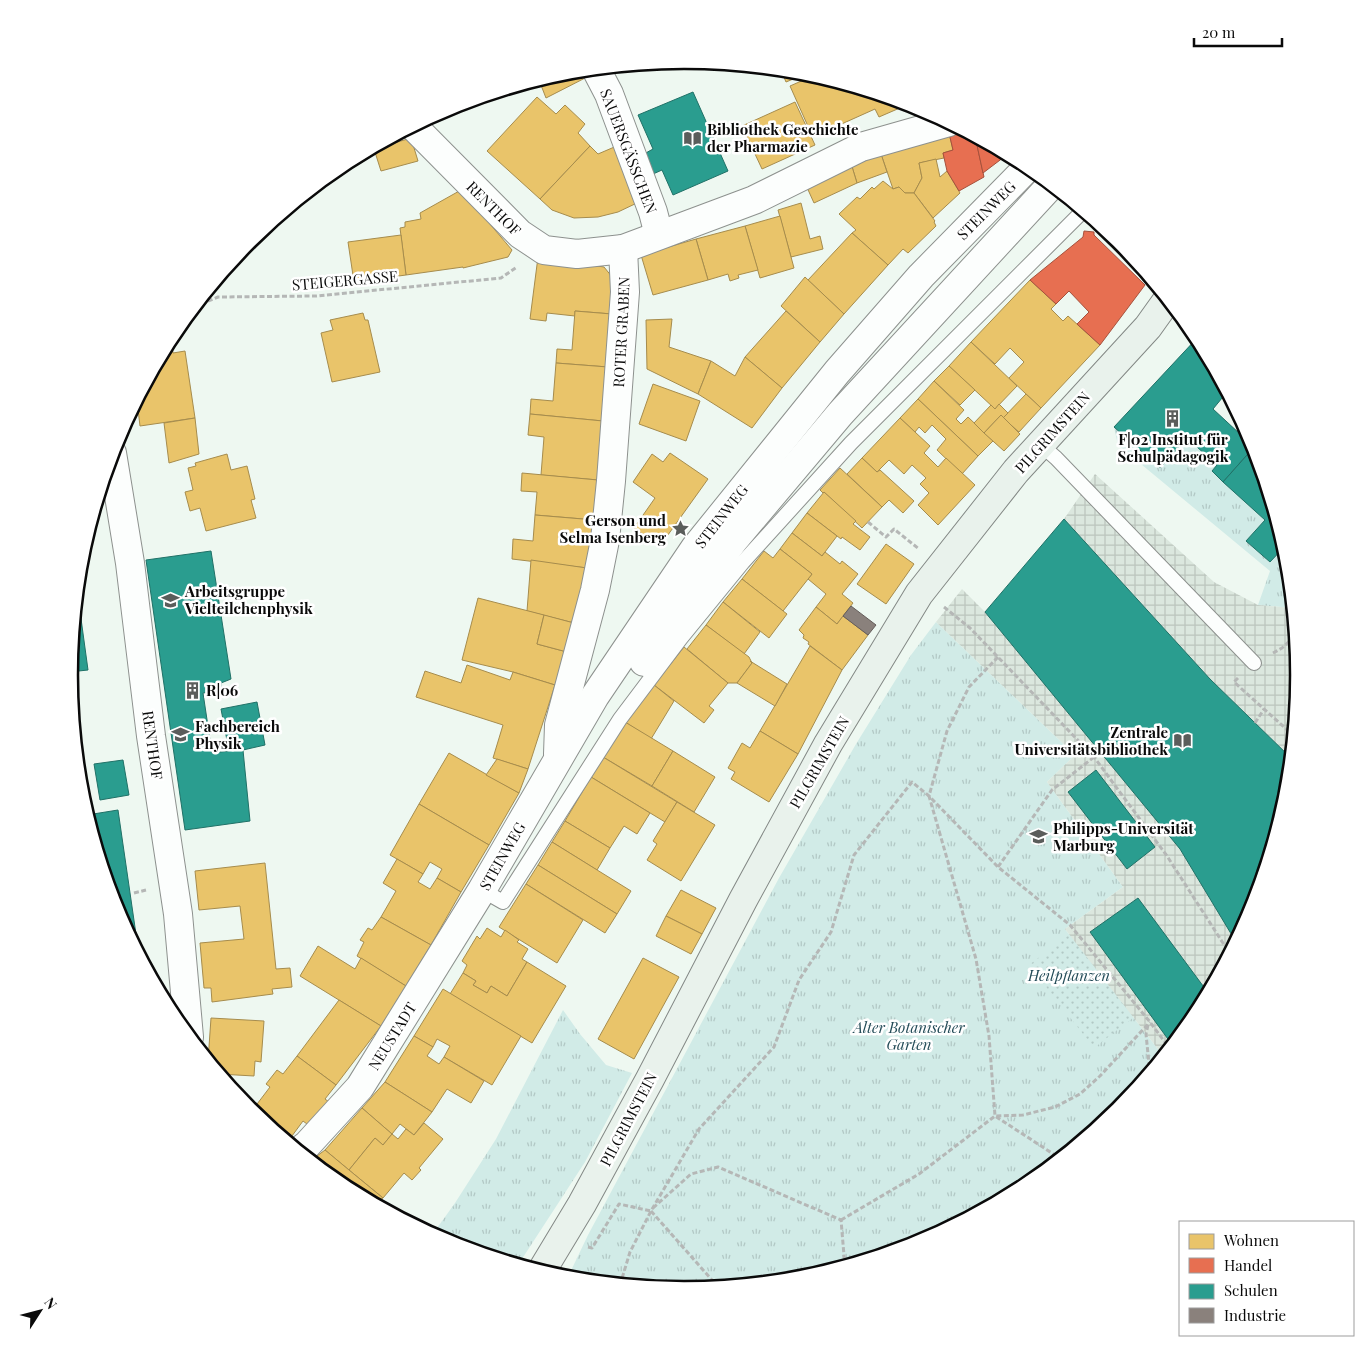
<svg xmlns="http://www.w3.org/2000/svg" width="1369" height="1351" viewBox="0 0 1369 1351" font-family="'Playfair Display',serif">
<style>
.grass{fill:url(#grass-tufts)}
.garden{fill:url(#garden-dots)}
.plaza{fill:url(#plaza-grid)}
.homes{fill:#e9c46a;stroke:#a68c4d}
.shops{fill:#e76f51;stroke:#a5513c}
.schools{fill:#2a9d8f;stroke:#207167}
.industry{fill:#8a817c;stroke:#645d5a}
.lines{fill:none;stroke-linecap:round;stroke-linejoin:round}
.lane-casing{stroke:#8d918e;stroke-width:16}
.street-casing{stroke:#8d918e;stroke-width:30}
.secondary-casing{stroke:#838885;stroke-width:30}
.path{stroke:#b5b7b6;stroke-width:3;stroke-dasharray:5 2.5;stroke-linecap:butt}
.lane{stroke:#fcfefd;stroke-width:14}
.street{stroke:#fcfefd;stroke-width:28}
.secondary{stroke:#e9f2ec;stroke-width:28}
.labels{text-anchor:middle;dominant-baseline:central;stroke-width:5;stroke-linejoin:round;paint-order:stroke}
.poi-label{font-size:15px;font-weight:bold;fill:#0a0a0a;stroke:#fff;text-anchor:start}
.street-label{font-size:15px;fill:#0a0a0a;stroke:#fff}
.park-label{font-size:15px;font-style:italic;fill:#244c58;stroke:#fff}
.rim{fill:none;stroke:#0a0a0a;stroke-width:2.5}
</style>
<defs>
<pattern id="grass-tufts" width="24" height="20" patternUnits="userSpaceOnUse" patternTransform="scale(1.25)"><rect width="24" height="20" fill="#d1ebe7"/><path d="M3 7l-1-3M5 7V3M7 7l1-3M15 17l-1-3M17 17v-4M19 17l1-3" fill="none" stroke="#b2c8c5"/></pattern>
<pattern id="garden-dots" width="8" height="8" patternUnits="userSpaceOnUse" patternTransform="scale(1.25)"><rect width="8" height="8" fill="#d1ebe7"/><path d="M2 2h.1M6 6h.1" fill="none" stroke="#b2c8c5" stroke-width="1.8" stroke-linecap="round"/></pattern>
<pattern id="plaza-grid" width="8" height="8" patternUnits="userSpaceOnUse" patternTransform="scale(1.25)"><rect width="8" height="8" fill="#dbe7de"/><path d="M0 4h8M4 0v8" fill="none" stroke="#bbc5bd"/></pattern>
</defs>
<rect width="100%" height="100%" fill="#eef8f1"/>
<!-- grass -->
<g class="grass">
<polygon points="1114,427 1159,468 1187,438 1217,465 1212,471 1265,520 1246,541 1270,562 1285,546 1288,556 1293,608 1258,605 1270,571 1118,445"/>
<polygon points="936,622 1075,755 1047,782 1123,887 1065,929 1164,1057 1120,1111 1026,1187 920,1244 804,1279 684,1291 567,1279 588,1235 779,878 856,744 911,655"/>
<polygon points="563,1010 580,1034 606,1065 632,1073 585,1162 518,1265 449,1244 432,1235 455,1203 496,1139"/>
</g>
<!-- garden -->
<polygon class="garden" points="1070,934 1134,1017 1094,1048 1029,965"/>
<!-- plaza -->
<g class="plaza">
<polygon points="1095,474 1214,582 1258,605 1293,608 1300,676 1292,759 1210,679 1064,519"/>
<polygon points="962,589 985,612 1180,849 1236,942 1209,994 1164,1057 1065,929 1123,887 1047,782 1075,755 936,622"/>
</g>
<!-- homes -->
<g class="homes">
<polygon points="586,70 589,76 546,98 539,80 565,72"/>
<polygon points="781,70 805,72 808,73 786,82"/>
<polygon points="815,75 909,103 909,104 879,117 875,109 826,131 824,127 811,133 790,86"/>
<polygon points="537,97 556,114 565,105 585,124 578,133 590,146 540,199 487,151"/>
<polygon points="795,102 815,145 762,169 742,126"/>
<polygon points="949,133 953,150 943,153 944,158 919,163 922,178 914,193 905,193 899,187 893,189 880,151"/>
<polygon points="411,138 418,161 381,171 374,149"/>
<polygon points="619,145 639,202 618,212 598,217 574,218 552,210 540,199 590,146 598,154"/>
<polygon points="880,151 887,172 857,183 850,160"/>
<polygon points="936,159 940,177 947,171 960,193 933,218 914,193 922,178 919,163"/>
<polygon points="850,160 857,183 814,203 805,183"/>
<polygon points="883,181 893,189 899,187 905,193 914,193 935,221 934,222 936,226 908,253 903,249 888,265 852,233 856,230 839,214 857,197 860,199 872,187 874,189"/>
<polygon points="461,190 512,250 508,257 463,268 463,267 406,275 400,228 405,227 405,222 421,219 420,213"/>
<polygon points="801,203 810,239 820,236 823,249 791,257 778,210"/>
<polygon points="780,216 794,268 760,278 745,226"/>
<polygon points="745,226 758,270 738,275 739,278 730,281 728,274 708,280 696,239"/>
<polygon points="852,233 888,265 844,314 808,280"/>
<polygon points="401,235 406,275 354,282 348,242"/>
<polygon points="696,239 708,280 653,295 641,255"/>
<polygon points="538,257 604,267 613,278 612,314 575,311 575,316 547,313 546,321 530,319"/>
<polygon points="805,277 844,314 820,342 781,306"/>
<polygon points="1030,280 1056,304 1051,309 1063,321 1068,316 1100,345 1041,408 1009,378 1024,362 1010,348 995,364 971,342"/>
<polygon points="575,311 612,314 608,367 556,363 557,349 572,350"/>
<polygon points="786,311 820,342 782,388 745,357"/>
<polygon points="363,313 365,320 368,320 380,372 332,382 321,333 333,330 330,320"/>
<polygon points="672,319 669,347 711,361 698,394 647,369 646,320"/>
<polygon points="971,342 1017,386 995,409 949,366"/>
<polygon points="172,346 173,353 185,351 195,418 140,426 137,401 165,347"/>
<polygon points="745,357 782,388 752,428 698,394 711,361 735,376"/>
<polygon points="556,363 608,367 603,421 530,414 531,399 553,401"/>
<polygon points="949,366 975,390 960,405 934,381"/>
<polygon points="934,381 964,410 956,419 961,424 968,417 993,441 978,456 918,399"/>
<polygon points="653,384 700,401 686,441 639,424"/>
<polygon points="1026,394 1041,408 1019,432 1003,418"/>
<polygon points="918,399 978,456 962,474 937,450 946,439 932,425 925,433 919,427 915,432 900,418"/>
<polygon points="999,404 1008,413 1003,418 1001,415 984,433 974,423 991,405 995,409"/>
<polygon points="530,414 603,421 598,480 541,475 544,437 528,435"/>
<polygon points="1001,415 1020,434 1004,451 984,433"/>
<polygon points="195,418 199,454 169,463 164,423"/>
<polygon points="900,418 930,446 924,453 938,467 946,458 975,485 938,525 918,505 929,493 920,484 926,478 912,465 904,474 889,460 877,472 862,458"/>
<polygon points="670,453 708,479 660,546 634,528 655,498 633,482 652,454 663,462"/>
<polygon points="227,454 231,470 247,466 255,499 251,500 256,518 206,531 200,508 190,511 185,492 193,490 188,468 196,466 195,463"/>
<polygon points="862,458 877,472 880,470 914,501 903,513 889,500 882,507 847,474"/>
<polygon points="840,468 882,507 862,528 824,492 823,493 820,490"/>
<polygon points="522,473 598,480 595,520 535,515 537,492 521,491"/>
<polygon points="824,492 856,521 853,524 870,537 860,550 842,537 841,539 807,513"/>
<polygon points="807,513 837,536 822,556 792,533"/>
<polygon points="535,515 595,520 587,568 512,559 513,539 533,541"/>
<polygon points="792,533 822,556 825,552 840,564 842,561 858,574 842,594 853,603 837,624 816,607 826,594 808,579 812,574 780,549"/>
<polygon points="886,544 914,564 886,604 857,584"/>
<polygon points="780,549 812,574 783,611 742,579 764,551 773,558"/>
<polygon points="531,560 587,568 574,623 527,611"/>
<polygon points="742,579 787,614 769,638 723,602"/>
<polygon points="478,598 544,615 537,644 567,652 555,685 513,672 462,660"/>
<polygon points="723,602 760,632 744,654 706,625"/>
<polygon points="816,607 837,624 843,616 868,635 842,670 808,644 809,642 803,638 804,635 799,630"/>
<polygon points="544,615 574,623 567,652 537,644"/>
<polygon points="706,625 749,657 752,663 737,683 728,683 687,649"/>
<polygon points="810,646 842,670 798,754 760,731"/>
<polygon points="684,647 728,683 709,706 714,710 704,723 654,685"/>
<polygon points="750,661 787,684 775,706 737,683 752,663"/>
<polygon points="467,665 510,680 513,672 555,685 528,769 493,758 503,725 416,697 425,671 461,683"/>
<polygon points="654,685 674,701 651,739 625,722"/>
<polygon points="625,722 673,751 652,786 603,757"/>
<polygon points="760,731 798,754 769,802 731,779 735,772 728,768 742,743 750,748"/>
<polygon points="673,751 715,777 694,812 652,786"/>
<polygon points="449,753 519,793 489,845 419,804"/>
<polygon points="603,757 677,802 665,822 591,777"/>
<polygon points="497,759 528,769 519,793 486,775"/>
<polygon points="591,777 650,813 637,834 624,826 610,848 565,821"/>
<polygon points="677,802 715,825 681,881 647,860 657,844 653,841"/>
<polygon points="419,804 489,845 461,892 437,878 442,869 430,862 423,874 390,855"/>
<polygon points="565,821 610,848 597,870 552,842"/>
<polygon points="552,842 631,891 617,914 538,865"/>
<polygon points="397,859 423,874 418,882 430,889 437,878 461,892 431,945 381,917 396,891 383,883"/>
<polygon points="265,863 276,969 290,968 292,987 272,989 273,994 212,1002 211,988 204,988 200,943 244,939 240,906 199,910 195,871"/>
<polygon points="538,865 617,914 605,933 526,884"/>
<polygon points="526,884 583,920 557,963 499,927"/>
<polygon points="681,890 716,908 702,934 666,916"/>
<polygon points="666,916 702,934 691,954 656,936"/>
<polygon points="381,917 431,945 406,986 357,956 364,942 360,940 368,928 372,930"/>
<polygon points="487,928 501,937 505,930 519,940 517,942 528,949 522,959 527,962 507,996 491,986 487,993 473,985 476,981 463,973 467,965 462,961 477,936 480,939"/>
<polygon points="318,946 355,969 361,958 406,986 381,1026 300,976"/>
<polygon points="643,958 679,977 634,1059 598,1039"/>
<polygon points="527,962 566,986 532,1043 450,994 463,973 476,981 473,985 487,993 491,986 507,996"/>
<polygon points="443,989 521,1036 492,1085 444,1057 450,1046 437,1039 433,1047 414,1036"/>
<polygon points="339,1000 381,1026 336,1085 297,1056"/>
<polygon points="211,1018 264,1021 261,1062 255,1061 254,1076 219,1074 208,1061"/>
<polygon points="414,1036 433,1047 427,1056 439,1064 444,1057 484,1081 471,1103 447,1089 432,1112 385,1082"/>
<polygon points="297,1056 336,1085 325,1099 329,1102 311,1127 303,1121 289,1140 251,1112 270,1087 266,1084 277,1070 283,1074"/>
<polygon points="385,1082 432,1112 414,1135 400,1124 392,1134 362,1108"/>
<polygon points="362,1108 392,1134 383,1145 375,1138 349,1170 325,1150"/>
<polygon points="424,1123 443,1139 419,1168 421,1170 412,1180 404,1173 383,1198 349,1170 375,1138 383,1145 392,1134 398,1139 406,1129 414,1135"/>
<polygon points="325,1150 349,1170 383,1198 373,1204 342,1187 325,1173 313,1159"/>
</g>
<!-- shops -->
<g class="shops">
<polygon points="963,130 975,136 984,177 959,191 947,171 943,153 953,150 949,133"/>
<polygon points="975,136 1008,154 983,173"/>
<polygon points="1084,231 1094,232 1094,235 1145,285 1100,345 1077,324 1089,312 1069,291 1056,304 1030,280 1083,237"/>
</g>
<!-- schools -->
<g class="schools">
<polygon points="693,92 728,171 673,195 662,170 653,174 644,154 653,149 638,115"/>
<polygon points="1198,337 1227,392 1213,409 1240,434 1244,430 1252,437 1255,446 1223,482 1212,471 1217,465 1187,438 1160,468 1114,427"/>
<polygon points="1255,446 1285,546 1270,562 1246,541 1265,520 1223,482"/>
<polygon points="1064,519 1210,679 1292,759 1288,796 1253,911 1236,942 1180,849 985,612"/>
<polygon points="211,551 231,679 221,683 221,688 217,691 203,693 212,753 229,751 221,709 257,702 265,745 243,750 250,821 185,830 146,560"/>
<polygon points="76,604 79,604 88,670 69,672"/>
<polygon points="123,760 129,795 100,800 94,764"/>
<polygon points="1096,770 1155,847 1127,869 1068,792"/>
<polygon points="118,810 139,955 116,911 87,815"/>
<polygon points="1138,898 1209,994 1196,1018 1173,1046 1090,932"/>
</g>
<!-- industry -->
<polygon class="industry" points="851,606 876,625 868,635 843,616"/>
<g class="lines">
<defs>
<g id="lane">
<polyline points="1041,445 1056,458 1254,663"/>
<polyline points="482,890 503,902 620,719 681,638 743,562 851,443 1083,211"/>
</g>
<g id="street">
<polyline points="596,69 609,94 653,212 659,235"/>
<polyline points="413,126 520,234 544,250 577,254 623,249 754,200 861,147 949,122"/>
<polyline points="112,453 130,563 151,736 178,914 189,1037"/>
<polyline points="644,662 734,540 840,414 1052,184"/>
<polyline points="558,754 559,725 595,590 605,540 611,481 625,292 623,249"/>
<polyline points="299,1151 307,1145 360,1087 482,890 595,696 695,548 837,372 921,276 1029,166"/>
</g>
<polyline id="secondary" points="541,1272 582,1204 650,1079 743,900 828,744 919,594 1016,471 1148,327 1168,299"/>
</defs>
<!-- lane casing -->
<use href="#lane" class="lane-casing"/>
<!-- street casing -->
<use href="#street" class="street-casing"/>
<!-- secondary casing -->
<use href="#secondary" class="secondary-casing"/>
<!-- path -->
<g class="path">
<polyline points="194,307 218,297 316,296 501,278 517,267"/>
<polyline points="868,522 886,537 894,529 919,549"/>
<polyline points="944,607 970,628 1094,757 1167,856 1230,954"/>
<polyline points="1273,653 1282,648 1296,635"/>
<polyline points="998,657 969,687 947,731 929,796 976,959 989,1036 995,1116 1061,1159"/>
<polyline points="1238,678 1234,682 1294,736"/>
<polyline points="1255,723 1264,709"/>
<polyline points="74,724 80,748"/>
<polyline points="998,867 1052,790 1094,757"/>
<polyline points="134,893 146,890"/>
<polyline points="1148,1025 1146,1034 1150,1074"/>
<polyline points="653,1208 691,1174 718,1167 841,1220 845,1267"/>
<polyline points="651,1211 719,1288"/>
<polyline points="841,1220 919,1174 995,1116 1023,1115 1055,1107 1080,1094 1100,1076 1150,1022"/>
<polyline points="588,1247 592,1248 619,1204 651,1211"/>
<polyline points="620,1285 630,1252 651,1211 699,1129 774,1047 799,980 831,932 854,855 912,782 929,796 998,867 1070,925 1150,1022 1170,1049"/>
</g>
<!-- lane -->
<use href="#lane" class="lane"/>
<!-- street -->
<use href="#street" class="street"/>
<!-- secondary -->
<use href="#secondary" class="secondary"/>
</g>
<!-- icons -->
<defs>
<symbol id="library-bare" viewBox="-9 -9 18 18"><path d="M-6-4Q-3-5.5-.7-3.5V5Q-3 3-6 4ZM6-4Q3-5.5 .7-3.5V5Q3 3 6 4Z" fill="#5a5d5b" stroke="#fff" stroke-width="2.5" paint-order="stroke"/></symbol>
<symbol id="building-bare" viewBox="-9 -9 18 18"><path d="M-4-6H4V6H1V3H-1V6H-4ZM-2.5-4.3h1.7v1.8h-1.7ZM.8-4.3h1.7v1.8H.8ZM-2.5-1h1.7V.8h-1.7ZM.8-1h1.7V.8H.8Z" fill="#5a5d5b" stroke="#fff" stroke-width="2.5" paint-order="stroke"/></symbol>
<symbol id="sight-bare" viewBox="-9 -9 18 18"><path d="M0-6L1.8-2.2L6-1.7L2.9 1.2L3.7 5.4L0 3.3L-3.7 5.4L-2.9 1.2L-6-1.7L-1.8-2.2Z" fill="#5a5d5b" stroke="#fff" stroke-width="2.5" paint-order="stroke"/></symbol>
<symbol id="university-bare" viewBox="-9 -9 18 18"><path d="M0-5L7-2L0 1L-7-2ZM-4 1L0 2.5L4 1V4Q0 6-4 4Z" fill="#5a5d5b" stroke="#fff" stroke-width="2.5" paint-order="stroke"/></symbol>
</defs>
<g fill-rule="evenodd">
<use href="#library-bare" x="680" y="126" width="25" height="25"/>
<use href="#building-bare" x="1160" y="406" width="25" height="25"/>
<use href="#sight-bare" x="668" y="516" width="25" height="25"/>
<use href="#university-bare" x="158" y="588" width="25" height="25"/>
<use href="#building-bare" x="180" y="678" width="25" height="25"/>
<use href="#university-bare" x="168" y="722" width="25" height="25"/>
<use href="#library-bare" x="1170" y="728" width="25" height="25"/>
<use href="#university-bare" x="1026" y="824" width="25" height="25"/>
</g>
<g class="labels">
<!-- poi labels -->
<g class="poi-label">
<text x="707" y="129">Bibliothek Geschichte<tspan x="707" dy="17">der Pharmazie</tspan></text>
<text x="1173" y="439" text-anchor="middle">F|02 Institut für<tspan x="1173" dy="17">Schulpädagogik</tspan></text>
<text x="666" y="520" text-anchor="end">Gerson und<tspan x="666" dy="17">Selma Isenberg</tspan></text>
<text x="185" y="591">Arbeitsgruppe<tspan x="185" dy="17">Vielteilchenphysik</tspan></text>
<text x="206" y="690">R|06</text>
<text x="195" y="726">Fachbereich<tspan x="195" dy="17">Physik</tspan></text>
<text x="1168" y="732" text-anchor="end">Zentrale<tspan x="1168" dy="17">Universitätsbibliothek</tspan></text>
<text x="1053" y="828">Philipps-Universität<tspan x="1053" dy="17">Marburg</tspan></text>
</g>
<!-- street labels -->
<g class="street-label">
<text transform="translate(629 151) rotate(69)">SAUERSGÄSSCHEN</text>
<text transform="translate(494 208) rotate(45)">RENTHOF</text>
<text transform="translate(986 210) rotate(-45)">STEINWEG</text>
<text transform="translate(345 280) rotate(-5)">STEIGERGASSE</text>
<text transform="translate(621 332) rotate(-87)">ROTER GRABEN</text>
<text transform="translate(1052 432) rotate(-48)">PILGRIMSTEIN</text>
<text transform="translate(721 516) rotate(-52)">STEINWEG</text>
<text transform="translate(153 745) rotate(82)">RENTHOF</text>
<text transform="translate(819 762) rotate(-60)">PILGRIMSTEIN</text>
<text transform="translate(502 856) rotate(-60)">STEINWEG</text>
<text transform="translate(392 1036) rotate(-58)">NEUSTADT</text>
<text transform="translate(628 1119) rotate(-62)">PILGRIMSTEIN</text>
</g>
<!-- park labels -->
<g class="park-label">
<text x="1069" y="975">Heilpflanzen</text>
<text x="909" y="1027">Alter Botanischer<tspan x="909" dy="17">Garten</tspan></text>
</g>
</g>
<!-- crop -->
<path d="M0 0H1369V1351H0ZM78 675a606 606 0 1 1 1212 0a606 606 0 1 1-1212 0Z" fill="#fff" fill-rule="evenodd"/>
<path class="rim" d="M78 675a606 606 0 1 1 1212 0a606 606 0 1 1-1212 0Z"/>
<!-- legend -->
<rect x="1179" y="1221" width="175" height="115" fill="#ffffff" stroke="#9d9d9d"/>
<rect x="1189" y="1234" width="25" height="15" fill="#e9c46a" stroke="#9d9d9d"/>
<text x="1224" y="1246" font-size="15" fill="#0a0a0a">Wohnen</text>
<rect x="1189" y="1258" width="25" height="15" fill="#e76f51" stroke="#9d9d9d"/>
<text x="1224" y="1271" font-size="15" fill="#0a0a0a">Handel</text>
<rect x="1189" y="1284" width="25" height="15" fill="#2a9d8f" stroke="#9d9d9d"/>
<text x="1224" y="1296" font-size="15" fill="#0a0a0a">Schulen</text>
<rect x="1189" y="1308" width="25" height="15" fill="#8a817c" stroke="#9d9d9d"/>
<text x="1224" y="1321" font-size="15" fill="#0a0a0a">Industrie</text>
<!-- north arrow -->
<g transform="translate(40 1311) rotate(54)" stroke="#ffffff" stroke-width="4" paint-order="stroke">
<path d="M0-4L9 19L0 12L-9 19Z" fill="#0a0a0a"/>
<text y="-8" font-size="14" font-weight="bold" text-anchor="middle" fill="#0a0a0a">N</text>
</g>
<!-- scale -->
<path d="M1194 38v8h88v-8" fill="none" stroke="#0a0a0a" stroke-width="2.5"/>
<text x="1202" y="38" font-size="15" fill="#0a0a0a" stroke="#ffffff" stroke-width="4" paint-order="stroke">20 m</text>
</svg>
